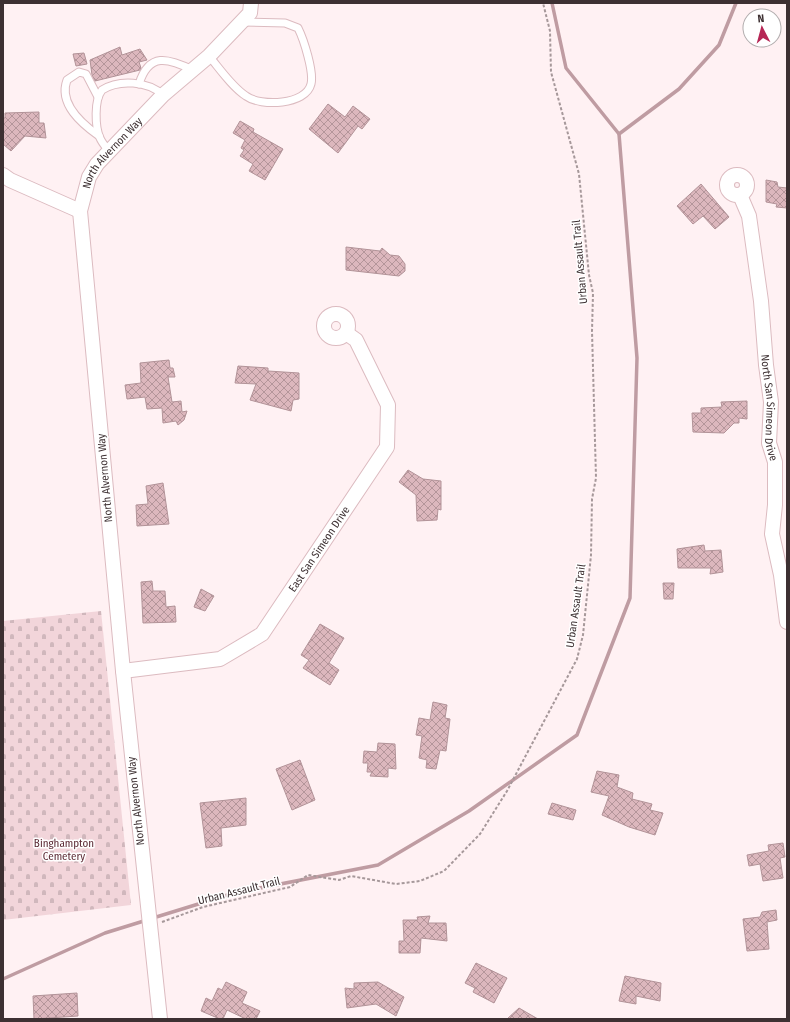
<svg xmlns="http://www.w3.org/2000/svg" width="790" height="1022" viewBox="0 0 790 1022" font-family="'Fira Sans Condensed',sans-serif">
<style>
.cemetery{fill:url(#cemetery-stones)}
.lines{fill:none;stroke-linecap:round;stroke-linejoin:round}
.stream{stroke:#bf9ca2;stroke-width:3.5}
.building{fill:url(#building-cross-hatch);stroke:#b29398}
.lane-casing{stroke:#dcbbc0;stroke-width:9}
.street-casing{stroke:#dcbbc0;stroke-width:16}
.path{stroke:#a6989a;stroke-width:2;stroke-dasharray:3 2;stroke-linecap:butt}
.lane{stroke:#fff;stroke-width:7}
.street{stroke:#fff;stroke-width:14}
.labels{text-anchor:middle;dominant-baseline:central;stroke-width:3;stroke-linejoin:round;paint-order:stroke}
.street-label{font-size:11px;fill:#3d3032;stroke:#fff}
.park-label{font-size:11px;fill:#5d2c36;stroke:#fff}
</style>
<defs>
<pattern id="cemetery-stones" width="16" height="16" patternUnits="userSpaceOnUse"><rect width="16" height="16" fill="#f2d5da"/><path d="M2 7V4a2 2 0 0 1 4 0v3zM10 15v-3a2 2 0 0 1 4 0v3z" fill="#d0b7bc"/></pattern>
<pattern id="building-cross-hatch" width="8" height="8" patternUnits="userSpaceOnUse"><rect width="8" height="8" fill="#dcb7bd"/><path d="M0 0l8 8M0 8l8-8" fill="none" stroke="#b4959a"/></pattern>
</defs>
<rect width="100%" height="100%" fill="#fff1f3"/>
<!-- cemetery -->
<polygon class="cemetery" points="101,611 131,905 3,920 3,621"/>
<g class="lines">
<!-- stream -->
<g class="stream">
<polyline points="619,134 679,89 719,45 736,3"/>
<polyline points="153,918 234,893 378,865 469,811 577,735 630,598 637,358 619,134 566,68 552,3"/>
<polyline points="3,979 105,933 147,920"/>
</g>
</g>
<!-- building -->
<g class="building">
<polygon points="120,47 122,55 140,49 147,60 139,62 141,68 140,70 95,81 92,75 90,60"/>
<polygon points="84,53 87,64 76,66 73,54"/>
<polygon points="328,104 345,117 353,106 370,119 362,129 358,126 338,153 309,129"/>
<polygon points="39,112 39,123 44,123 46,138 25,136 11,151 3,144 3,118 5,118 5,113"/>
<polygon points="240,121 254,129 253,132 283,149 265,180 249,171 253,164 240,156 244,150 241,148 245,140 233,133"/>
<polygon points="766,180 777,182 778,187 787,188 787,208 776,207 777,204 766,202"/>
<polygon points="701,184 729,217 715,229 703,216 693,224 677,206"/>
<polygon points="346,247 380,251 382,248 390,255 399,256 405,264 405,271 399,276 346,270"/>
<polygon points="169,360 170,368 173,368 175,377 168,377 172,402 181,401 182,412 187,411 184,420 178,425 176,421 163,423 162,408 147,409 145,397 127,399 125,385 141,383 140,363"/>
<polygon points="238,366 268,368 268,371 299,373 299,399 293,400 291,411 250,400 256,384 235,383"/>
<polygon points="747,401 747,419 739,418 739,423 734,423 724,433 693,432 692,413 701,413 701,408 722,407 721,402"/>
<polygon points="408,470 423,479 441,481 441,510 438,509 437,520 417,521 416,495 399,482"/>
<polygon points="163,483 169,524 137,526 136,505 148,504 146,486"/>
<polygon points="704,545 705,551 721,550 723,572 710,574 711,568 678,568 677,549"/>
<polygon points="152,581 153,591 165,591 166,607 175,606 176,622 143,623 141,582"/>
<polygon points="663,583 674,583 673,599 664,599"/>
<polygon points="201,589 214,596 205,611 194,607"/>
<polygon points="320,624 344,638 329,663 339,670 330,685 303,668 309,660 301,655"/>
<polygon points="433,702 447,705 445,718 450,719 446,751 440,750 436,769 426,768 427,760 419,758 422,736 416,735 419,718 430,720"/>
<polygon points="378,743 395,744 396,769 388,768 388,777 370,776 372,772 367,772 368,763 363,763 364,751 377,752"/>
<polygon points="300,760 315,800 292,810 276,769"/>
<polygon points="597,771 619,775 617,787 633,793 632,799 652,804 650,810 663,813 655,835 629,827 602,815 609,796 591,792"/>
<polygon points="246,798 246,825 221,828 222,846 206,848 200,803"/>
<polygon points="552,803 576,810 573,820 548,814"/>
<polygon points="783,843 785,857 780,858 783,878 763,881 760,864 749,866 747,855 769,851 768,845"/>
<polygon points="776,910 777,920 767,922 769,949 747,951 743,919 760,917 762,912"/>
<polygon points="430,916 428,923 446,923 447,941 421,938 420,953 399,953 399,941 404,941 403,920 418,920 417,917"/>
<polygon points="476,963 507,978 494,1003 473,992 475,988 465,983"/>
<polygon points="625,976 661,983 660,1001 636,996 636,1004 619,1001"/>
<polygon points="226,982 247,992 242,1003 260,1011 256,1019 246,1019 227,1010 223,1019 220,1019 201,1011 206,998 212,1001 218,988 222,990"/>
<polygon points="378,982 404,997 396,1016 376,1004 347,1008 345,988 354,989 354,983"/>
<polygon points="77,993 78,1016 34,1019 33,996"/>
<polygon points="519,1008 538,1019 507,1019"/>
</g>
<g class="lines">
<defs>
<g id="lane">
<path d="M 209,56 C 220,69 232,87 246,96 C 261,107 306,105 311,84 C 314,72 304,40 298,28 L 285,23 L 242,22"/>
<path d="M 139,84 C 149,52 168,58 193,70"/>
<path d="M 98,97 L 86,74 L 79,72 L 67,80 C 58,104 82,124 99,136"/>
<path d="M 109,151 C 106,147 102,143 100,138 C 95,127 94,100 102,90 C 119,79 148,81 163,95"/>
</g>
<g id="street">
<circle cx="737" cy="185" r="10"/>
<polyline points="3,175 10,180 80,211"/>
<path id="s1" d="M 740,195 L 749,216 L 761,301 L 766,365 L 771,402 L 769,443 L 775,462 L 775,505 L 772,534 L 781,575 L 787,622"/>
<circle cx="336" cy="326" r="12"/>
<path id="s2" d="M 123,671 L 220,659 L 262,634 L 387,447 L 388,405 L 356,340 L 346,333"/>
<path id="s3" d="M 160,1019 L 123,671 L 80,211 L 89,177 L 97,164 L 163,95 L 209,56 L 250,13 L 251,3"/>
</g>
</defs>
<!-- lane casing -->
<use href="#lane" class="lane-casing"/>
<!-- street casing -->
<use href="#street" class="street-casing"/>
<!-- path -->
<polyline class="path" points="162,922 203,907 290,887 308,875 339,880 351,876 396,884 420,881 444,871 480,834 507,791 577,659 583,635 591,555 592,499 596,478 592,331 593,293 589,275 579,174 551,72 550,31 543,3"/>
<!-- lane -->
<use href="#lane" class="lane"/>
<!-- street -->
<use href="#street" class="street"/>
</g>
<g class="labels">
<!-- street labels -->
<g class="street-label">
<text stroke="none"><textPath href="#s3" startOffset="880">North Alvernon Way</textPath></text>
<text transform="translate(580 262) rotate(-95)">Urban Assault Trail</text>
<text stroke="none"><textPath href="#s1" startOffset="216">North San Simeon Drive</textPath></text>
<text transform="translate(105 478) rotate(-95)">North Alvernon Way</text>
<text stroke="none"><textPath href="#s2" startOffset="249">East San Simeon Drive</textPath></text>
<text transform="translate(576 606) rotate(-82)">Urban Assault Trail</text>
<text transform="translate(136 801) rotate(-96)">North Alvernon Way</text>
<text transform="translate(239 891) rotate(-14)">Urban Assault Trail</text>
</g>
<!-- park labels -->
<g class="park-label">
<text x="64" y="843">Binghampton<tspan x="64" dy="13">Cemetery</tspan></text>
</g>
</g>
<!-- border -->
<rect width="790" height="1022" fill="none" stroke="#3d3032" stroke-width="8"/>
<!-- north arrow -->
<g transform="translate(762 28) rotate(354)"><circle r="19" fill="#ffffff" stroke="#b1acad"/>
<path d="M0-3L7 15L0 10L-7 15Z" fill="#b62655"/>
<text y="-6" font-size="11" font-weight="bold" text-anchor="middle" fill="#3d3032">N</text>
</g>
</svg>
